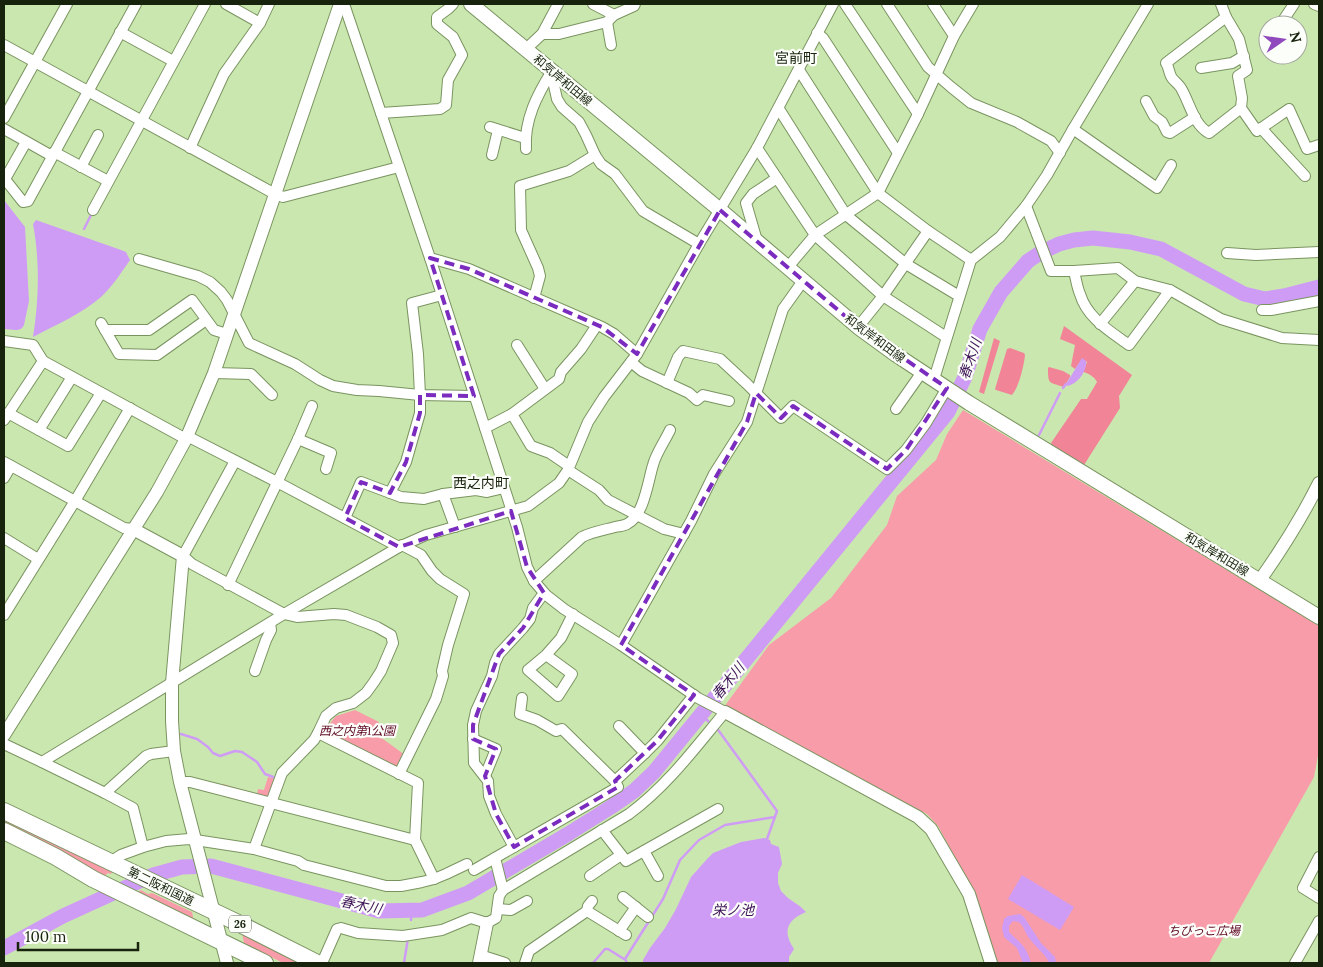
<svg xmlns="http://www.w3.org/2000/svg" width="1323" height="967" viewBox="0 0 1323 967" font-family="Lora,'Noto Sans JP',serif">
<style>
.green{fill:#f89caa}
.forest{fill:#f18496}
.water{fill:#cf9cf5}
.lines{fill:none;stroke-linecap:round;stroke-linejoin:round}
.stream{stroke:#cf9cf5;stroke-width:2.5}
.river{stroke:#cf9cf5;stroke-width:15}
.minor-casing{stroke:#7a9460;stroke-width:12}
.tertiary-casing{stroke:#7a9460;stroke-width:14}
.secondary-casing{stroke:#7a9460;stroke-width:16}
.trunk-casing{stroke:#7a9460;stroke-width:18}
.minor{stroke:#fff;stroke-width:10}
.tertiary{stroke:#fff;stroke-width:12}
.secondary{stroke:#fff;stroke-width:14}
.trunk{stroke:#fff;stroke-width:16}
.marked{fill:none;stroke:#7b2cbf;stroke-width:4;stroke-dasharray:10 6;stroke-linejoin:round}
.labels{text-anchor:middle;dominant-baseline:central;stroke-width:4.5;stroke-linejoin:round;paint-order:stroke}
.shield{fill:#fbfef9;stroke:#5c6554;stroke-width:1}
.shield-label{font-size:11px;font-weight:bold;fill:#18230e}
.street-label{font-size:12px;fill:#18230e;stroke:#fbfef9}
.park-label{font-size:12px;font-style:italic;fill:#5f0723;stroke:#fbfef9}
.neighbourhood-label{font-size:14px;fill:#18230e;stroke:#fbfef9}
.water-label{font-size:14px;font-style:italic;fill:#3d1256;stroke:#fbfef9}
</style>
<rect width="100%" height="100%" fill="#cbe7b0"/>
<!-- green -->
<g class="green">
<polygon points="963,410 1319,626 1319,750 1314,777 1209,963 998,963 977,898 938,826 927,814 724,707 769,645 831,598 887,525 897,496 936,460 947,434"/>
<polygon points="355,710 379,722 374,735 383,739 405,755 400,766 395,767 328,734 326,728 336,716"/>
<polygon points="268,777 276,779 271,794 266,798 222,786 223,784 257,794 258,789 264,790"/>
<polygon points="4,818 115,871 110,874 108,873 103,877 35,837 4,822"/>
<polygon points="141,890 148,894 152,893 192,912 194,922 135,894"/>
<polygon points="242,933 300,963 283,963 244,943"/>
</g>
<!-- forest -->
<g class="forest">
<path d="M 1064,326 L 1132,375 L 1119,396 L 1120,408 L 1084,465 L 1052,445 L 1051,443 L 1081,399 L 1087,399 L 1097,382 C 1095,377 1088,373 1083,372 L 1087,362 L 1082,359 L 1075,369 L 1071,366 L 1075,345 L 1060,339 Z"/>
<polygon points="994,338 1000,341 984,394 979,392"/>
<path d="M 1010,348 L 1024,353 L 1025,355 C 1024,365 1019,387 1012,395 L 996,390 L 995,389 L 1007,349 Z"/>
<path d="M 1049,367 L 1063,371 L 1070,375 L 1070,377 L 1064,387 C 1049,382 1048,385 1048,368 Z"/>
</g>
<!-- water -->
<g class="water">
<path d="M 4,200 L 25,227 L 29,301 L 24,325 C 21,333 11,329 4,329 Z"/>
<path d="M 36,220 L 121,250 L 126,252 L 130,260 C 121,273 112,287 101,297 C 83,313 54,326 33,337 C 39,299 40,262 33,224 Z"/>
<path d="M 1082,358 L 1086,361 C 1087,371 1078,384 1067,386 L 1066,384 Z"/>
<path d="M 764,838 L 770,840 L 771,844 L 779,847 L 782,864 L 778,873 L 778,883 L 781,891 L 788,898 L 801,907 L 806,912 C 787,920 782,931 794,949 L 789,957 L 789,963 L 643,963 L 643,960 L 650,948 L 665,928 L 676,909 L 691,877 L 708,858 L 713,853 L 741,842 Z"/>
<polygon points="1022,875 1074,907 1060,930 1008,899"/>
<path d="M 1020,914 L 1024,917 L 1041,943 L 1055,957 L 1056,963 L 1049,963 C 1048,957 1034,945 1029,938 C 1026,934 1024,928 1021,924 C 1018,921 1017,922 1013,921 L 1009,926 L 1009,932 C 1021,944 1026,945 1031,963 L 1023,963 L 1017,948 L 1004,937 L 1002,928 L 1004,919 L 1008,916 Z"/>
</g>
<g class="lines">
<!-- stream -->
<g class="stream">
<polyline points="84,229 92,213"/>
<polyline points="1063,388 1066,384"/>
<polyline points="1039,435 1060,393"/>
<polyline points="702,715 709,722"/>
<polyline points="716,727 777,811 767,839"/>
<polyline points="181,734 197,739 208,747 213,753 220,756 235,751 242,752 257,762 265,774 276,778"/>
<polyline points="411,920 412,911"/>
<polyline points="404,963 408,938"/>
<polyline points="593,963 605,949 608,949 624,959"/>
<polyline points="627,963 625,959 663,899 680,860 699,840 725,825 775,817"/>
</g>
<!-- river -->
<polyline class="river" points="4,948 63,916 153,875 182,867 211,866 379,911 422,910 468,893 568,834 611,807 634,791 654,772 948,412 965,377 980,329 1001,292 1028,261 1040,253 1059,244 1074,240 1093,238 1130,242 1161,249 1244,294 1265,299 1284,296 1319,287"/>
<defs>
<g id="minor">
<polyline points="226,4 260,23"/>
<polyline points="593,4 614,15"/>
<polyline points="845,4 918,114"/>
<polyline points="887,4 928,67 951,87 971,103 1017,122 1051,141 1060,153"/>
<polyline points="933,4 954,36"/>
<polyline points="1221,4 1226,17 1239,39 1247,70 1238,76 1242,98 1241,108 1257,131 1289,109 1307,149 1319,145"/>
<polyline points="1314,4 1319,6"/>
<path d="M 1226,17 L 1166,63 C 1169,67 1169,74 1172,78 C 1175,82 1180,85 1182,90 C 1190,104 1194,125 1209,133 L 1241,108"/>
<polyline points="607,22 611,45"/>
<polyline points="1280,25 1294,4"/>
<polyline points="120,32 173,61"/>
<polyline points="817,33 823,38 898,153"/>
<polyline points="542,34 559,34 607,22 614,15 634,6 635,4"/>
<polyline points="1266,44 1268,42"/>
<polyline points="4,45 275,194 283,197 399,167"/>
<polyline points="526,49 542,34 558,4"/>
<polyline points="1201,68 1232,63 1244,56"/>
<polyline points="799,70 878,193 928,231 971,260"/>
<polyline points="551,72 557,99 562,107 579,122 586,135 595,155 601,164 615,174 643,211 699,244"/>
<polyline points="1146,101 1154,116 1162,122 1167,132 1170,133 1195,117"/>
<polyline points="779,109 846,215 906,264 959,296"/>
<polyline points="381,113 440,109 446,105 448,80 462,55 453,37 437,24 437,17 448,9 453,4"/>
<polyline points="4,118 67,4"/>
<polyline points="490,127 525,138"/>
<polyline points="1261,128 1305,176"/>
<polyline points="4,129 52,156"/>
<polyline points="1073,129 1157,188 1171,165"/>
<polyline points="190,148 224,74 260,23 269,4"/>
<polyline points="757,148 815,235 883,296 946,337"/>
<path d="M 526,149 C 524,120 537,95 552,71"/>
<polyline points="54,152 108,181"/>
<polyline points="492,155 498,130"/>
<polyline points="81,167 98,135"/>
<polyline points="4,178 23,202 28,201 136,4"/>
<polyline points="5,179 26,142"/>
<polyline points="1026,206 1051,271 1074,271 1118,268 1135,281 1170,290 1221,319 1282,338 1319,340"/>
<polyline points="93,210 205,4"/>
<polyline points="757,241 746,203 753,194 777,178"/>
<polyline points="1227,253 1256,255 1319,252"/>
<polyline points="430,258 469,269 602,327 614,334 637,354"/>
<polyline points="139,259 198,276 210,282 221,292 227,300 249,343 295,364 320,380 333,386 357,390 379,391 420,395 474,396"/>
<polyline points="788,267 815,235 878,193 918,114 954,36 973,4"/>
<path d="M 1074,271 C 1076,279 1077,287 1080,294 C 1087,318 1110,331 1129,345 L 1170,290"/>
<polyline points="534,298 540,276 538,268 521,230 520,186 569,171 595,155"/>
<polyline points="1262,310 1271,310 1319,301"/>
<polyline points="101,323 119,354 157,355 206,320"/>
<polyline points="1100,324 1135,281"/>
<polyline points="858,327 883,296 928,231"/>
<polyline points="105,330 149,330 192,300 214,330 227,334"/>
<polyline points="4,341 33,345 43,361 186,439"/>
<polyline points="517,345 545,389"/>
<polyline points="631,362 642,371 689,393 697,400 703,395 729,401"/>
<polyline points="214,373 251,374 272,395"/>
<polyline points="934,379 971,260 1000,237 1026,206 1047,175 1073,129 1148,4"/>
<polyline points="667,383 678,357 683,351 720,359 747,384 781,418 793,406 887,469 906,450 926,423 947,388"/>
<polyline points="896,409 922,372"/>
<polyline points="8,413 68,446 101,393"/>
<polyline points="512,414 531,446 550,453 569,466"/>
<polyline points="4,420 43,361"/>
<polyline points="485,428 512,414 559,379 561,372 581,349 597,325"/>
<polyline points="39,430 72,377"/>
<polyline points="187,436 277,482 399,547"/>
<polyline points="298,439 331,453 326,469"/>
<polyline points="235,461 183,556 192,564 284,614 297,617 334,614 346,615 377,627 391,635 393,643 381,671 374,682 366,693 353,703 336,708 326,716 318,733 314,740 282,773 254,849"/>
<polyline points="4,462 124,528 133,529"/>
<polyline points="568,470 599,490 608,500 664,529 684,534"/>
<polyline points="4,478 11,466"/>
<polyline points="390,493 406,462 420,413 420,395 418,354 412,303 442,295"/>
<polyline points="443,494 455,527"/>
<polyline points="345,518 361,482 401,497 424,499 443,494 476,490 487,492 504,488"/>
<polyline points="4,538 38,559"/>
<path d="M 534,581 L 582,537 C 592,532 604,530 615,527 C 619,526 624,526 627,524 C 644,516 648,481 653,465 C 656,453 665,441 670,430"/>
<polyline points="228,585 298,439 312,406"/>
<polyline points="4,615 75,501 130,408"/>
<polyline points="621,645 691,521 714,474 747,422 783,309 803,281"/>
<polyline points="546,655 572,674 558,696 528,670 546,655 561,638 573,614"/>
<polyline points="255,671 266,640 271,630 270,623"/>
<polyline points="619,726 645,753 658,740 694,695"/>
<polyline points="318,733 418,783 415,840 434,879"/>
<polyline points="473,739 496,749 485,776"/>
<polyline points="4,744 42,762 284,614 399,547 426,535 528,506 559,483 568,470 588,422 604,397 637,354 699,244 757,148 833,4"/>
<polyline points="42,762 105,793 133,808 143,847"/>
<polyline points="399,774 436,699 443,676 442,671 448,645 464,594 440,579 432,571 421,555 402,545"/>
<polyline points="615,781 645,753"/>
<polyline points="180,782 190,782 415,840"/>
<polyline points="105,793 146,756 151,754 174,751"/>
<polyline points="602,830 626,861 718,809"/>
<polyline points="514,847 496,814 489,796 488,781 474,763 473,725 476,711 492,676 495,663 499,654 523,628 530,619 533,608 544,593"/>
<polyline points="644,851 658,876"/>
<polyline points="1319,857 1303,888 1319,898"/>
<polyline points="495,858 503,890"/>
<polyline points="110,862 121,855 143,847 166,841 189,839 254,849 298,861 304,865 386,886 401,886 422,882 434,879 446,874 467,864"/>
<polyline points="474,870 618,787 615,781 562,729 556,731 537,720 520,714 522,698"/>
<polyline points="590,876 621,855"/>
<polyline points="623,897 648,917"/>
<polyline points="498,909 511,910 527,901"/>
<polyline points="587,911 626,935"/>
<polyline points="619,931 636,907"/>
<polyline points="480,955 505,963"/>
<path d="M 322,963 L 337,929 L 341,928 L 358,933 L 403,936 L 442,930 L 471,918 L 487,923 L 496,918 L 499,896 L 503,890 L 629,814 C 667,786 695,748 725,712 L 698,698 L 621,645 L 564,609 L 546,595 L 534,581 L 527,567 L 517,527 L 430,258 L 344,4"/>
<polyline points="525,963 529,951 587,911 588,906 592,901"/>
<polyline points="1295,963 1319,921"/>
</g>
<g id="tertiary">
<polyline points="133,529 183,556 172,683 172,721 174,751 180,782 227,963"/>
<path d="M 1260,580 C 1282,549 1302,517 1319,483"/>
<polyline points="725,712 918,817 931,829 969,894 991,963"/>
<polyline points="4,735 157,492 186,439 214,373 340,4"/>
<polyline points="479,963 487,923"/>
</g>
<polyline id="secondary" points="471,4 720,210 858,327 895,354 969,403 1319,617"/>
<g id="trunk">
<polyline points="4,811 236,922 317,963"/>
<polyline points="4,831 56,857 93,879 265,963"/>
</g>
</defs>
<!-- minor casing -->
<use href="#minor" class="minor-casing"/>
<!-- tertiary casing -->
<use href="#tertiary" class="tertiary-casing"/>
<!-- secondary casing -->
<use href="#secondary" class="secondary-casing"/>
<!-- trunk casing -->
<use href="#trunk" class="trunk-casing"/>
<!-- minor -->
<use href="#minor" class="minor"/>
<!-- tertiary -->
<use href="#tertiary" class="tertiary"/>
<!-- secondary -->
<use href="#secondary" class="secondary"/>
<!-- trunk -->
<use href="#trunk" class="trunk"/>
</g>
<!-- marked area -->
<path class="marked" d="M 720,210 L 858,327 L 947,388 L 906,450 L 887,469 L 793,406 L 781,418 L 756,393 L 747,422 L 621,645 L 694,695 L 658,740 L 615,781 L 618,787 L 514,847 L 496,814 L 485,776 L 496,749 L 473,739 L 473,725 L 499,654 L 523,628 L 544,593 L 527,567 L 511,511 L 399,547 L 345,518 L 361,482 L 390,493 L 406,462 L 420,413 L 420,395 L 474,396 L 430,258 L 469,269 L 602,327 L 637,354 Z"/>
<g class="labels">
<!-- shield labels -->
<rect class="shield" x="229" y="915.5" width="22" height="17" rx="4"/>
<g class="shield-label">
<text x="240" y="924">26</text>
</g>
<!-- street labels -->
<g class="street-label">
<text transform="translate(563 80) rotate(40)">和気岸和田線</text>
<text transform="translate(875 338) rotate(37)">和気岸和田線</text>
<text transform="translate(1217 554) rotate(31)">和気岸和田線</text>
<text transform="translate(161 886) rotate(26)">第二阪和国道</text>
</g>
<!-- park labels -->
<g class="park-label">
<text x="357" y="730">西之内第1公園</text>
<text x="1204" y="930">ちびっこ広場</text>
</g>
<!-- neighbourhood labels -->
<g class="neighbourhood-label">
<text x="796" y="58">宮前町</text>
<text x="481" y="483">西之内町</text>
</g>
<!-- water labels -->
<g class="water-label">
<text transform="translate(970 359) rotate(-71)">春木川</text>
<text transform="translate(728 681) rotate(-51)">春木川</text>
<text transform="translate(361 905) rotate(12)">春木川</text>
<text x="733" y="910">栄ノ池</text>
</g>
</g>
<!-- border -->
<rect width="1323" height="967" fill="none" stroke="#18230e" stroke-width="10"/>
<!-- north arrow -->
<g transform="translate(1283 40) rotate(77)"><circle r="24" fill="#fbfef9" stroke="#a0a69b"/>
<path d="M0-4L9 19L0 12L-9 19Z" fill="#914abd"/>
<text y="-8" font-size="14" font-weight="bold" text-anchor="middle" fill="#18230e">N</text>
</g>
<!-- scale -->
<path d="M18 942v8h120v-8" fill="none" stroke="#18230e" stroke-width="2.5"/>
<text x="25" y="942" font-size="15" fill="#18230e" stroke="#fbfef9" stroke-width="4" paint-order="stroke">100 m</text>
</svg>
